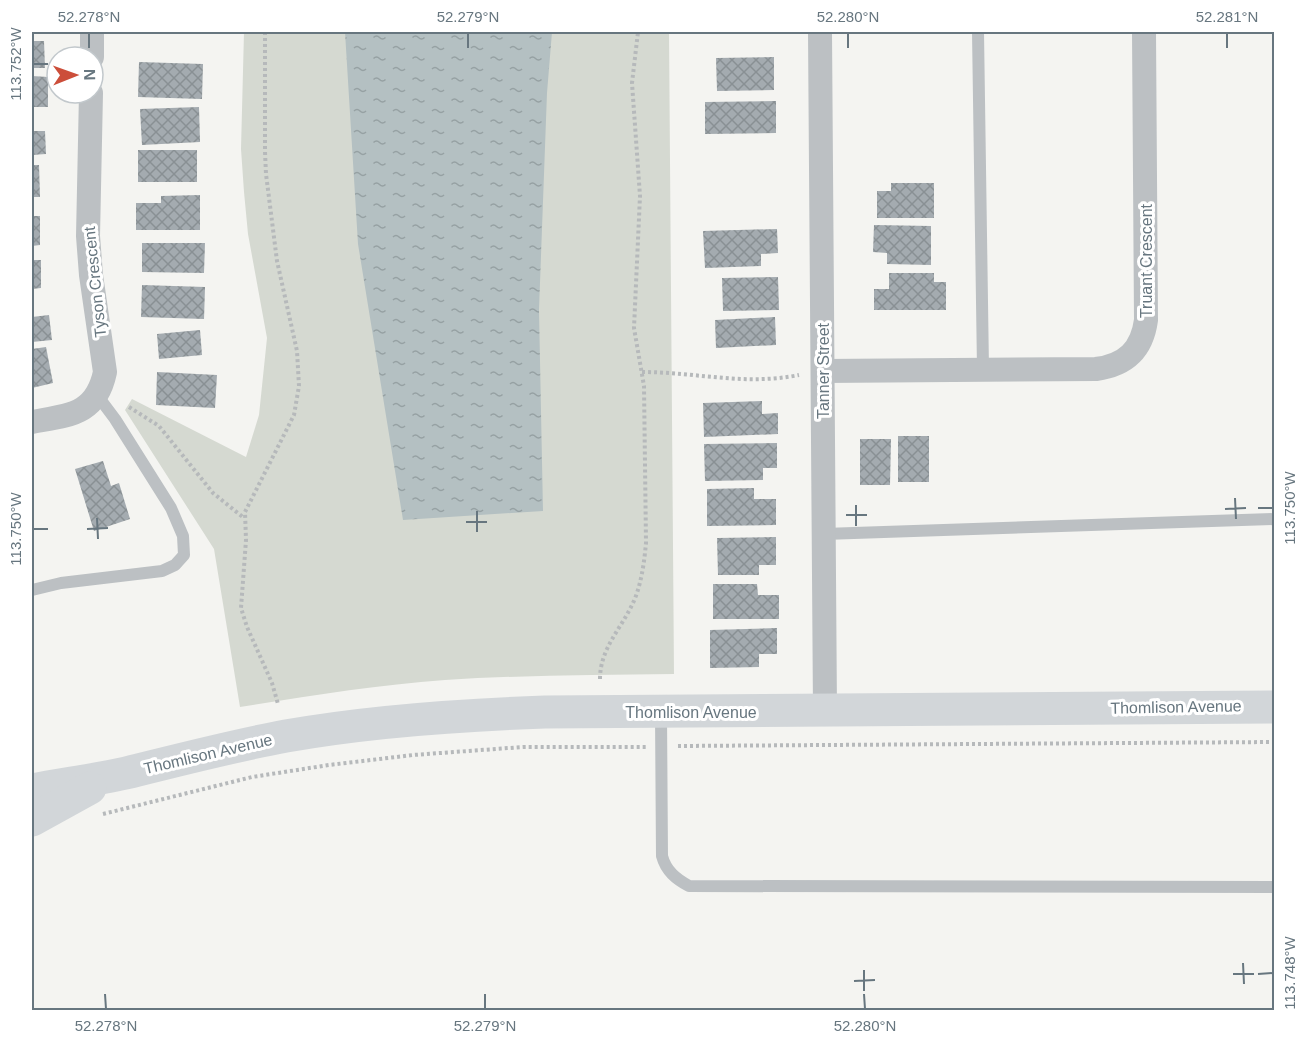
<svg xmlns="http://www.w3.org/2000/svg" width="1306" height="1042" viewBox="0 0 1306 1042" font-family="Helvetica,sans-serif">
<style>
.park{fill:#d5d9d1}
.water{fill:url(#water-ripples)}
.building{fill:url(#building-cross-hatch)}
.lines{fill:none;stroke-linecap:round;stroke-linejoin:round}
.path{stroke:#b6b9bb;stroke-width:4;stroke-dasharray:3 3;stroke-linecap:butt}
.lane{stroke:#bcc0c3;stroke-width:12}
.street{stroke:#bcc0c3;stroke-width:24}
.secondary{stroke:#d2d6d9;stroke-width:33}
.ticks{fill:none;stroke:#67767f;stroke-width:2}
.labels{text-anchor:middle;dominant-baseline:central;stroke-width:6;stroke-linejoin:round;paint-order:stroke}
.street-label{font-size:16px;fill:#67767f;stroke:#fff}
.neatline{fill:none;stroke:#67767f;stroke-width:2}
.ticks-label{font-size:15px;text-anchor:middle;fill:#67767f}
</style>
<defs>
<pattern id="water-ripples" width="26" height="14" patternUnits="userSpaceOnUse" patternTransform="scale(1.5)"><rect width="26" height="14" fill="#b4c0c2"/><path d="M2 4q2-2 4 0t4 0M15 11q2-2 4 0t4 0" fill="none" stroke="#96a1a3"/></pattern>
<pattern id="building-cross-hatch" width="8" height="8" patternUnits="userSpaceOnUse" patternTransform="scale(1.5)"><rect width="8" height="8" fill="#a4abb0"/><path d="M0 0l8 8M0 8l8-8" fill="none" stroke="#899094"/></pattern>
</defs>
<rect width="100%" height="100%" fill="#f4f4f1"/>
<!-- park -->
<path class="park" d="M 244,32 L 669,32 L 674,674 C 598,675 521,675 445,680 C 376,685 308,696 240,707 L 214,549 L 125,410 L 132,399 L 246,457 L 259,415 L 267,338 L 248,234 L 244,192 L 241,149 Z"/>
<!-- water -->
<polygon class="water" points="345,32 552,32 547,93 539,310 543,511 403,520 358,244"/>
<!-- building -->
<g class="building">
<polygon points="32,41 44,41 45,68 32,68"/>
<polygon points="774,57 774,90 717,91 716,58"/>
<polygon points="139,62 203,64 202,99 138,97"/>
<polygon points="32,76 48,77 48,107 32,107"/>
<polygon points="776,101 776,133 705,134 705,102"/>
<polygon points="199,107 200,142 142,145 140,109"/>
<polygon points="32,131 45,131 46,154 32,155"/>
<rect x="138" y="150" width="59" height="32"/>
<polygon points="32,165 39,165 40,197 32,197"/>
<polygon points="891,183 934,183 934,218 877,218 877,191 891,191"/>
<polygon points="200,195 200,230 136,230 136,203 161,203 161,196"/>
<polygon points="32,216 40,216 40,245 32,246"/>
<polygon points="874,225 931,226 931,265 887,264 887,253 873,252"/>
<polygon points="777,229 778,253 761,254 761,266 705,268 703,231"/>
<polygon points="142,243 205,243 204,273 142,272"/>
<polygon points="32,260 41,260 41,288 32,289"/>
<polygon points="889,273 934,273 934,282 946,282 946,310 874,310 874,289 889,289"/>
<polygon points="778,277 779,310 723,311 722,278"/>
<polygon points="142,285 205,287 204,319 141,317"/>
<polygon points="49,315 52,340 32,342 32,317"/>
<polygon points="775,317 776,345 716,348 715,320"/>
<polygon points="200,330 202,355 159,359 157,334"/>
<polygon points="46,347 53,383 32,388 32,349"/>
<polygon points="157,372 217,375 215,408 156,405"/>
<polygon points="762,401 762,414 778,413 778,434 704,437 703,403"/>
<rect x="898" y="436" width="31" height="46"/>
<polygon points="860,439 891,439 890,485 860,485"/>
<polygon points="777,443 777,468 763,468 763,480 705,481 704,444"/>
<polygon points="103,461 111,486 119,483 130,519 94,531 75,469"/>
<polygon points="754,488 754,499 776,499 776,525 707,526 707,489"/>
<polygon points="776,537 776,565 759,565 759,575 718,575 717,538"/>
<polygon points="713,584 757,584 758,595 779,595 779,619 713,619"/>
<polygon points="777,628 777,654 759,654 759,667 710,668 710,630"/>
</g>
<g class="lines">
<!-- path -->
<g class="path">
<polyline points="265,32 265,152 266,174 277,261 297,351 299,386 294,415 245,512 246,540 241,608 247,627 272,683 278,704"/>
<path d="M 642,372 C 696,372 744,386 799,375"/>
<polyline points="129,407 159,426 213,493 244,518"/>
<path d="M 600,679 C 600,650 619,631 631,607 C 641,588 644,564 646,543 L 644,386 L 634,328 L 640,196 L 632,83 L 638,32"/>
<polyline points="678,746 1274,742"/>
<polyline points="103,814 252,777 329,765 413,755 523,747 647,747"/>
</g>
<!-- lane -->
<g class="lane">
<polyline points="978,32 983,369"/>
<polyline points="824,534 1274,519"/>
<polyline points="32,590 61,583 162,571 175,565 184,555 183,536 171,508 115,419 97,395"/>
<path d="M 661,714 L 662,856 C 666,871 676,879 689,886 L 1274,887"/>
</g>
<!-- street -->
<g class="street">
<polyline points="820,32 825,711"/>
<polyline points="92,57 92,32"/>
<path d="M 823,371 L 1096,369 C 1126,365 1142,350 1146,320 L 1144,32"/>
<path d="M 32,422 C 69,415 96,415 105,372 L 91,275 L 88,236 L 91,93"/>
</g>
<!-- secondary -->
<g class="secondary">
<path d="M 32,790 C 63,784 95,780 126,773 C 179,760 232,746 286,736 C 371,721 459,715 545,712 L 1274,707"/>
<polyline points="32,820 90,788"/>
</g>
</g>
<!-- ticks -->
<path class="ticks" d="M 89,33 L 89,48M 468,33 L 468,48M 848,33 L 848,48M 1227,33 L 1227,48M 33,64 L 48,64M 1235,498 L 1236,519M 856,505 L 856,526M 1258,508 L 1273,508M 1225,509 L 1246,508M 477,511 L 477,532M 846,515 L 867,515M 97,518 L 98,539M 466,522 L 487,522M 33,529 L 48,529M 87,529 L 108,528M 1243,963 L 1244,984M 864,970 L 864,991M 1233,974 L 1254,974M 1258,974 L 1273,973M 854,981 L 875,980M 105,994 L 106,1009M 485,994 L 485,1009M 864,994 L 865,1009"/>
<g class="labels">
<!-- street labels -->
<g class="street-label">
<text transform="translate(1146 261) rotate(-90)">Truant Crescent</text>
<text transform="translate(95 282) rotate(-96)">Tyson Crescent</text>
<text transform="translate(823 371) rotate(-90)">Tanner Street</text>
<text transform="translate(1176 707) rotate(-1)">Thomlison Avenue</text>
<text x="691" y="712">Thomlison Avenue</text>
<text transform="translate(208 754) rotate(-13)">Thomlison Avenue</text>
</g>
</g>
<!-- border -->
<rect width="1306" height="1042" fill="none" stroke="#ffffff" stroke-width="66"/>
<!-- north arrow -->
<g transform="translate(75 75) rotate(89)"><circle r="28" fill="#ffffff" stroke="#c2c8cc" stroke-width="1.5"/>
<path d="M0-4.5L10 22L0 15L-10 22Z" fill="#cc4e3a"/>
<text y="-9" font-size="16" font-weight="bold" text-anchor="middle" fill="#67767f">N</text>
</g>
<rect x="33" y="33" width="1240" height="976" class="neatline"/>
<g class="ticks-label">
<text x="89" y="22">52.278°N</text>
<text x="468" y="22">52.279°N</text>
<text x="848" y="22">52.280°N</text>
<text x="1227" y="22">52.281°N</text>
<text transform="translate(16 64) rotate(-90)" y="5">113.752°W</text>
<text transform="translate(1290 508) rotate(-90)" y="5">113.750°W</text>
<text transform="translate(16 529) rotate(-90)" y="5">113.750°W</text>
<text transform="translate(1290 973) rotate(-90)" y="5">113.748°W</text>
<text x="106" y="1031">52.278°N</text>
<text x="485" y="1031">52.279°N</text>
<text x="865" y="1031">52.280°N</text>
</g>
</svg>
